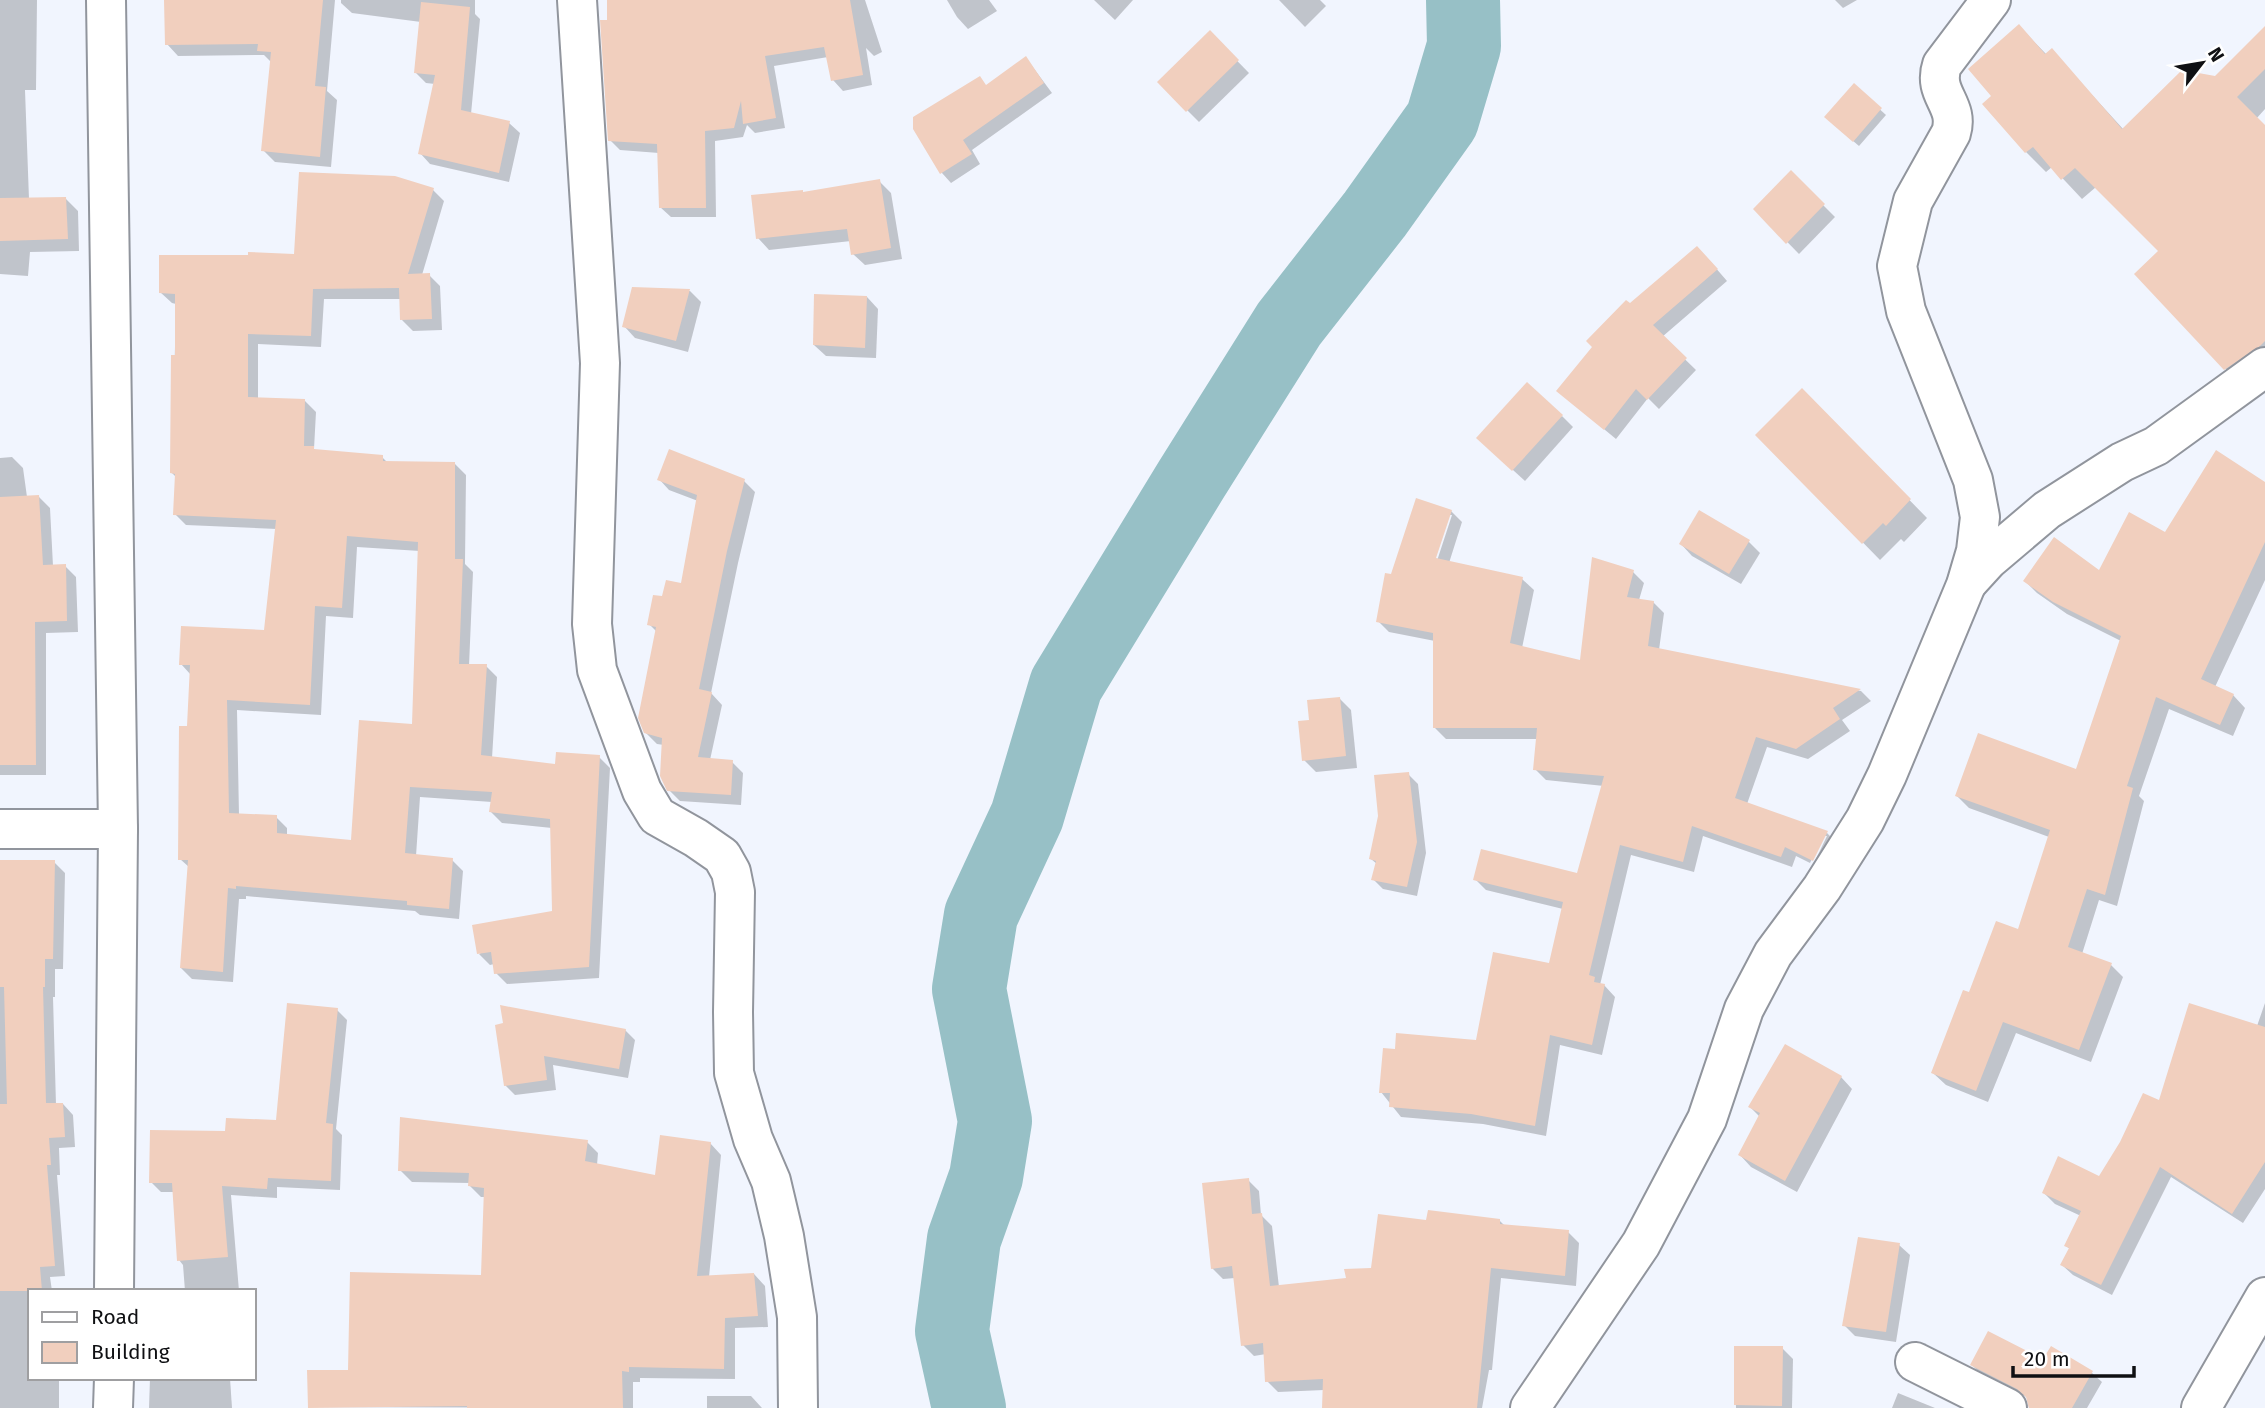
<svg xmlns="http://www.w3.org/2000/svg" width="2265" height="1408" viewBox="0 0 2265 1408" font-family="'Fira Sans',sans-serif">
<style>
.shadow{fill:#0003;fill-rule:evenodd}
.lines{fill:none;stroke-linecap:round;stroke-linejoin:round}
.river{stroke:#97c0c6;stroke-width:74}
.building{fill:#f1cfbe;fill-rule:evenodd}
.minor-casing{stroke:#91959d;stroke-width:42}
.minor{stroke:#fff;stroke-width:38}
</style>
<rect width="100%" height="100%" fill="#f1f5fe"/>
<!-- shadow -->
<g class="shadow">
<polygon points="0,0 37,0 36,90 25,90 29,199 66,199 78,211 79,251 30,252 28,276 0,274"/>
<polygon points="166,0 335,0 327,91 337,100 331,167 275,162 263,150 272,63 264,55 178,56 167,44"/>
<polygon points="341,0 475,0 475,14 480,19 471,114 509,123 520,133 509,182 430,164 420,153 435,84 426,83 416,73 421,22 352,13 341,3"/>
<polygon points="608,0 865,0 882,52 874,56 866,48 872,85 843,91 833,80 828,57 774,66 785,128 755,133 747,125 743,137 715,141 716,217 671,217 660,207 659,153 620,150 610,140"/>
<polygon points="947,0 989,0 997,11 968,29 957,17"/>
<polygon points="1094,0 1133,0 1115,20"/>
<polygon points="1279,0 1320,0 1326,6 1305,27"/>
<polygon points="1835,0 1857,0 1843,8"/>
<polygon points="2019,26 2047,55 2052,51 2124,130 2216,78 2265,28 2265,109 2256,119 2265,128 2265,376 2246,389 2225,368 2160,251 2096,187 2082,199 2052,167 2046,172 2026,152 1993,96"/>
<polygon points="1210,33 1249,73 1199,122 1159,82"/>
<polygon points="1026,58 1052,93 972,150 980,164 951,183 942,173 915,129 987,86"/>
<polygon points="1854,86 1886,115 1859,146 1832,123"/>
<polygon points="1791,173 1835,217 1799,254 1755,209"/>
<polygon points="879,181 891,193 902,259 865,265 853,254 851,241 769,250 758,238 805,194"/>
<path d="M 433,190 L 444,201 L 422,275 L 429,275 L 440,286 L 442,330 L 413,331 L 402,320 L 401,299 L 324,299 L 321,347 L 258,344 L 258,399 L 305,401 L 316,412 L 314,449 L 317,451 L 382,457 L 388,463 L 455,464 L 466,475 L 465,564 L 473,572 L 469,666 L 486,666 L 497,677 L 492,758 L 557,766 L 599,757 L 610,768 L 599,978 L 507,984 L 496,973 L 494,964 L 490,965 L 479,954 L 554,913 L 552,828 L 502,823 L 491,812 L 492,802 L 420,797 L 416,856 L 452,860 L 463,871 L 459,919 L 420,915 L 415,911 L 246,896 L 246,899 L 239,899 L 233,982 L 192,979 L 181,968 L 189,867 L 180,859 L 191,675 L 181,664 L 266,632 L 277,529 L 186,525 L 175,514 L 176,477 L 172,473 L 176,304 L 172,303 L 160,292 L 295,256 ZM 357,547 L 420,551 L 414,726 L 352,842 L 287,836 L 287,828 L 276,817 L 239,815 L 237,710 L 321,715 L 326,616 L 353,618 Z"/>
<polygon points="1708,259 1727,281 1662,337 1696,370 1659,409 1648,398 1616,439 1558,391 1630,306"/>
<polygon points="634,289 690,291 701,302 688,352 635,338 624,326"/>
<polygon points="867,297 878,309 876,358 826,356 814,345"/>
<polygon points="1802,390 1927,518 1904,542 1901,539 1880,560 1758,435"/>
<polygon points="1562,416 1573,427 1525,481 1490,449"/>
<polygon points="12,457 23,468 27,497 39,497 50,508 53,566 65,566 76,577 78,632 46,633 46,775 0,775 0,458"/>
<polygon points="659,479 744,481 755,492 738,563 711,693 722,705 710,760 732,762 743,773 741,805 680,801 669,790 664,745 657,744 645,732 657,632 649,624 664,598 682,585 698,501 669,490"/>
<polygon points="2265,484 2265,580 2215,687 2233,695 2245,708 2233,736 2169,709 2139,796 2144,801 2117,906 2099,900 2082,954 2111,965 2123,977 2091,1062 2016,1033 1988,1102 1946,1085 1933,1073 1970,994 2019,932 2049,837 1969,808 1957,796 2077,771 2121,641 2067,614 2037,593 2025,581 2099,573 2166,534"/>
<path d="M 1451,511 L 1462,522 L 1449,563 L 1522,579 L 1534,590 L 1522,648 L 1581,663 L 1633,572 L 1644,583 L 1639,600 L 1653,602 L 1664,613 L 1659,650 L 1861,691 L 1871,701 L 1842,720 L 1850,731 L 1808,759 L 1767,747 L 1747,804 L 1827,833 L 1838,844 L 1824,871 L 1813,865 L 1827,836 L 1823,836 L 1810,863 L 1796,856 L 1792,867 L 1703,836 L 1694,872 L 1631,855 L 1600,985 L 1604,985 L 1615,997 L 1602,1055 L 1560,1045 L 1546,1136 L 1483,1124 L 1401,1117 L 1381,1092 L 1397,1050 L 1477,1042 L 1550,965 L 1563,909 L 1486,890 L 1475,879 L 1578,876 L 1604,786 L 1546,780 L 1535,769 L 1538,739 L 1446,739 L 1435,728 L 1435,641 L 1389,632 L 1378,621 L 1393,576 ZM 1448,515 L 1452,515 L 1435,567 L 1432,566 Z"/>
<polygon points="1748,541 1760,553 1741,584 1692,556 1681,544"/>
<polygon points="1339,698 1351,710 1357,768 1316,772 1304,760 1311,722"/>
<polygon points="1408,774 1418,784 1426,853 1417,896 1383,889 1373,879 1377,864 1371,859"/>
<polygon points="0,862 54,862 65,873 63,969 55,969 55,997 53,997 56,1105 63,1104 73,1115 75,1147 59,1148 60,1175 57,1175 65,1276 50,1277 52,1291 30,1291 30,1378 59,1378 59,1408 0,1408"/>
<polygon points="2265,1003 2265,1189 2243,1223 2171,1177 2112,1295 2073,1275 2062,1265 2070,1249 2066,1246 2081,1216 2055,1204 2044,1193 2099,1178 2160,1103 2257,1026"/>
<polygon points="337,1010 347,1020 336,1129 342,1135 340,1190 277,1187 277,1198 231,1195 239,1291 185,1291 183,1265 179,1260 174,1192 161,1192 151,1182 227,1133 277,1122"/>
<polygon points="497,1026 625,1030 635,1040 628,1078 553,1065 556,1090 515,1095 505,1085"/>
<polygon points="1841,1077 1852,1089 1797,1192 1751,1167 1740,1155 1760,1117 1750,1107"/>
<polygon points="587,1142 598,1153 597,1165 656,1177 710,1143 721,1155 709,1277 754,1274 765,1286 768,1327 735,1328 735,1379 640,1378 640,1382 633,1382 633,1408 310,1407 349,1371 482,1276 485,1197 481,1197 470,1186 470,1183 412,1182 400,1170"/>
<polygon points="1248,1180 1259,1191 1261,1215 1272,1226 1279,1287 1348,1279 1372,1270 1428,1222 1499,1220 1505,1226 1568,1232 1579,1243 1576,1286 1501,1278 1492,1370 1489,1370 1482,1408 1324,1408 1324,1390 1278,1392 1267,1381 1266,1354 1254,1356 1243,1345 1235,1278 1223,1279 1212,1268"/>
<polygon points="1899,1245 1910,1255 1896,1342 1855,1336 1844,1325"/>
<polygon points="1735,1348 1782,1348 1793,1359 1792,1408 1736,1408"/>
<polygon points="2051,1349 2092,1373 2102,1382 2087,1408 2029,1408 2027,1397 1982,1375 1972,1365 2044,1362"/>
<polygon points="150,1378 230,1378 232,1408 149,1408"/>
<polygon points="1898,1393 1935,1408 1892,1408"/>
<polygon points="707,1396 751,1396 762,1408 707,1408"/>
</g>
<g class="lines">
<!-- river -->
<polyline class="river" points="969,1408 952,1331 964,1239 986,1177 995,1121 969,989 981,915 1027,816 1066,685 1191,480 1289,324 1375,214 1442,120 1464,46 1463,0"/>
</g>
<!-- building -->
<g class="building">
<polygon points="164,0 323,0 315,86 326,87 320,157 261,151 271,52 257,51 258,44 165,45"/>
<polygon points="607,0 850,0 863,75 831,81 824,47 765,56 776,118 743,124 741,101 734,128 705,131 706,208 659,208 657,144 608,141 600,20 607,20"/>
<polygon points="421,2 470,7 461,110 510,121 499,173 418,154 435,75 414,73"/>
<polygon points="2019,24 2045,54 2052,48 2122,129 2182,70 2215,76 2265,26 2265,69 2237,97 2265,125 2265,341 2260,346 2224,370 2134,274 2158,251 2075,168 2061,180 2033,147 2025,153 1982,104 1991,96 1968,69"/>
<polygon points="1210,30 1239,60 1186,112 1157,82"/>
<polygon points="1026,56 1044,83 963,140 972,154 940,174 913,129 913,117 980,76 986,85"/>
<polygon points="1854,83 1882,108 1853,142 1824,117"/>
<polygon points="1791,170 1825,204 1786,244 1753,209"/>
<path d="M 299,172 L 395,176 L 434,188 L 408,274 L 430,273 L 432,319 L 400,320 L 399,288 L 313,289 L 311,336 L 248,334 L 248,397 L 305,399 L 304,446 L 314,446 L 314,449 L 383,455 L 383,461 L 455,462 L 455,559 L 463,559 L 459,664 L 487,664 L 481,755 L 555,764 L 556,752 L 600,755 L 589,967 L 494,974 L 491,952 L 477,954 L 472,925 L 552,911 L 550,819 L 489,812 L 492,792 L 410,787 L 405,853 L 453,858 L 449,909 L 407,905 L 407,901 L 236,886 L 236,889 L 228,888 L 223,972 L 180,968 L 188,860 L 178,860 L 179,726 L 187,726 L 190,665 L 179,665 L 181,626 L 264,630 L 276,520 L 173,515 L 175,474 L 170,473 L 171,355 L 175,355 L 175,294 L 159,293 L 159,255 L 248,255 L 248,252 L 294,254 ZM 347,536 L 418,542 L 412,724 L 359,720 L 351,840 L 277,833 L 277,815 L 229,813 L 227,700 L 310,705 L 315,606 L 342,608 Z"/>
<polygon points="880,179 891,248 851,255 847,229 756,239 751,195 803,190 803,192"/>
<polygon points="66,197 68,239 0,241 0,198"/>
<polygon points="1697,246 1718,269 1653,325 1687,358 1647,400 1636,389 1604,430 1556,391 1592,347 1586,341 1626,300 1630,303"/>
<polygon points="632,287 690,289 676,341 622,327"/>
<polygon points="814,294 867,296 865,348 813,345"/>
<polygon points="1527,382 1563,415 1512,471 1476,438"/>
<polygon points="1802,388 1911,499 1886,526 1883,523 1862,544 1755,435"/>
<polygon points="669,449 745,479 727,551 699,689 712,692 698,757 733,760 731,795 667,791 660,776 662,738 644,733 638,718 656,627 647,625 653,595 662,596 666,580 681,583 697,495 657,480"/>
<polygon points="2216,450 2265,482 2265,542 2201,679 2234,694 2220,725 2156,697 2127,786 2133,788 2105,895 2087,889 2068,947 2112,963 2079,1050 2003,1022 1976,1091 1931,1073 1963,990 1969,992 1996,921 2018,929 2050,830 1955,796 1978,733 2076,769 2121,636 2053,602 2023,581 2054,537 2099,570 2129,512 2165,532"/>
<polygon points="39,495 43,565 66,564 67,621 35,622 36,765 0,765 0,497"/>
<polygon points="1416,498 1452,510 1436,558 1523,577 1510,643 1580,660 1592,557 1634,570 1627,597 1654,601 1648,646 1861,689 1833,708 1840,719 1796,749 1756,737 1735,798 1828,831 1813,861 1785,847 1781,857 1692,826 1683,862 1620,845 1589,975 1595,977 1594,982 1605,984 1592,1045 1550,1035 1535,1126 1471,1114 1389,1107 1390,1093 1379,1093 1383,1048 1395,1049 1396,1033 1476,1040 1493,952 1549,963 1563,902 1473,880 1481,849 1577,873 1604,776 1533,770 1537,728 1433,728 1433,633 1376,622 1385,573 1391,574"/>
<polygon points="1699,510 1750,540 1729,574 1679,544"/>
<polygon points="1340,697 1346,756 1302,761 1298,721 1309,720 1307,700"/>
<polygon points="1409,772 1417,842 1407,887 1371,880 1376,861 1369,859 1378,816 1374,775"/>
<polygon points="0,860 55,860 53,959 45,959 45,987 43,987 46,1103 63,1103 65,1137 49,1138 51,1165 47,1165 55,1266 40,1267 42,1291 0,1291 0,1104 7,1104 4,987 0,987"/>
<polygon points="287,1003 338,1008 326,1123 333,1124 331,1181 268,1178 267,1189 222,1186 228,1257 177,1261 172,1183 149,1183 150,1130 225,1131 226,1118 276,1120"/>
<polygon points="2189,1003 2265,1027 2265,1162 2232,1214 2160,1167 2101,1285 2060,1265 2069,1248 2064,1246 2081,1211 2042,1193 2058,1156 2099,1176 2120,1142 2143,1093 2159,1100"/>
<polygon points="500,1005 626,1029 619,1069 544,1056 547,1080 504,1086 495,1025 503,1023"/>
<polygon points="1785,1044 1842,1076 1785,1181 1738,1155 1760,1113 1748,1107"/>
<polygon points="400,1117 588,1140 585,1161 655,1175 660,1135 711,1142 697,1276 754,1273 758,1316 725,1318 724,1369 629,1367 629,1372 622,1371 623,1408 467,1408 467,1406 308,1408 307,1370 348,1370 350,1272 481,1275 484,1188 468,1186 469,1173 398,1171"/>
<polygon points="1249,1178 1252,1214 1262,1213 1270,1286 1346,1278 1344,1269 1371,1268 1378,1214 1426,1220 1428,1210 1500,1219 1500,1224 1569,1230 1565,1276 1491,1268 1477,1408 1322,1408 1323,1379 1265,1382 1263,1343 1241,1346 1232,1266 1211,1269 1202,1183"/>
<polygon points="1858,1237 1900,1243 1886,1332 1842,1326"/>
<polygon points="1988,1331 2043,1359 2051,1346 2093,1371 2072,1408 2029,1408 2026,1397 2017,1389 1970,1365"/>
<polygon points="1734,1346 1783,1346 1782,1406 1734,1405"/>
</g>
<g class="lines">
<defs>
<g id="minor">
<polyline points="106,0 118,829 114,1291"/>
<polyline points="577,0 600,363 592,624 597,670 642,791 657,816 696,838 722,856 731,872 735,892 733,1012 734,1073 753,1139 771,1181 784,1236 797,1317 798,1408"/>
<polyline points="1967,583 1988,560 2047,510 2122,462 2156,446 2265,367"/>
<polyline points="0,829 118,829"/>
<polyline points="1915,1362 2007,1408"/>
<polyline points="113,1408 114,1378"/>
<path d="M 1530,1408 L 1641,1244 L 1707,1119 L 1744,1009 L 1773,954 L 1822,888 L 1865,820 L 1887,775 L 1966,585 L 1976,551 L 1980,517 L 1973,480 L 1906,311 L 1897,266 L 1913,201 L 1951,133 C 1960,104 1932,95 1942,65 L 1991,0"/>
<polyline points="2201,1408 2265,1297"/>
</g>
</defs>
<!-- minor casing -->
<use href="#minor" class="minor-casing"/>
<!-- minor -->
<use href="#minor" class="minor"/>
</g>
<!-- legend -->
<rect x="28" y="1289" width="228" height="91" fill="#ffffff" stroke="#9f9fa1" stroke-width="2"/>
<rect x="42" y="1312" width="35" height="10" fill="#ffffff" stroke="#9f9fa1" stroke-width="2"/>
<text x="91" y="1324" font-size="21" fill="#0f1013">Road</text>
<rect x="42" y="1342" width="35" height="21" fill="#f1cfbe" stroke="#9f9fa1" stroke-width="2"/>
<text x="91" y="1359" font-size="21" fill="#0f1013">Building</text>
<!-- north arrow -->
<g transform="translate(2202 63) rotate(59)" stroke="#ffffff" stroke-width="5" paint-order="stroke">
<path d="M0-5L12 26L0 18L-12 26Z" fill="#0f1013"/>
<text y="-10" font-size="19" font-weight="bold" text-anchor="middle" fill="#0f1013">N</text>
</g>
<!-- scale -->
<path d="M2013 1366v10h121v-10" fill="none" stroke="#0f1013" stroke-width="3.5"/>
<text x="2024" y="1366" font-size="21" fill="#0f1013" stroke="#ffffff" stroke-width="5" paint-order="stroke">20 m</text>
</svg>
